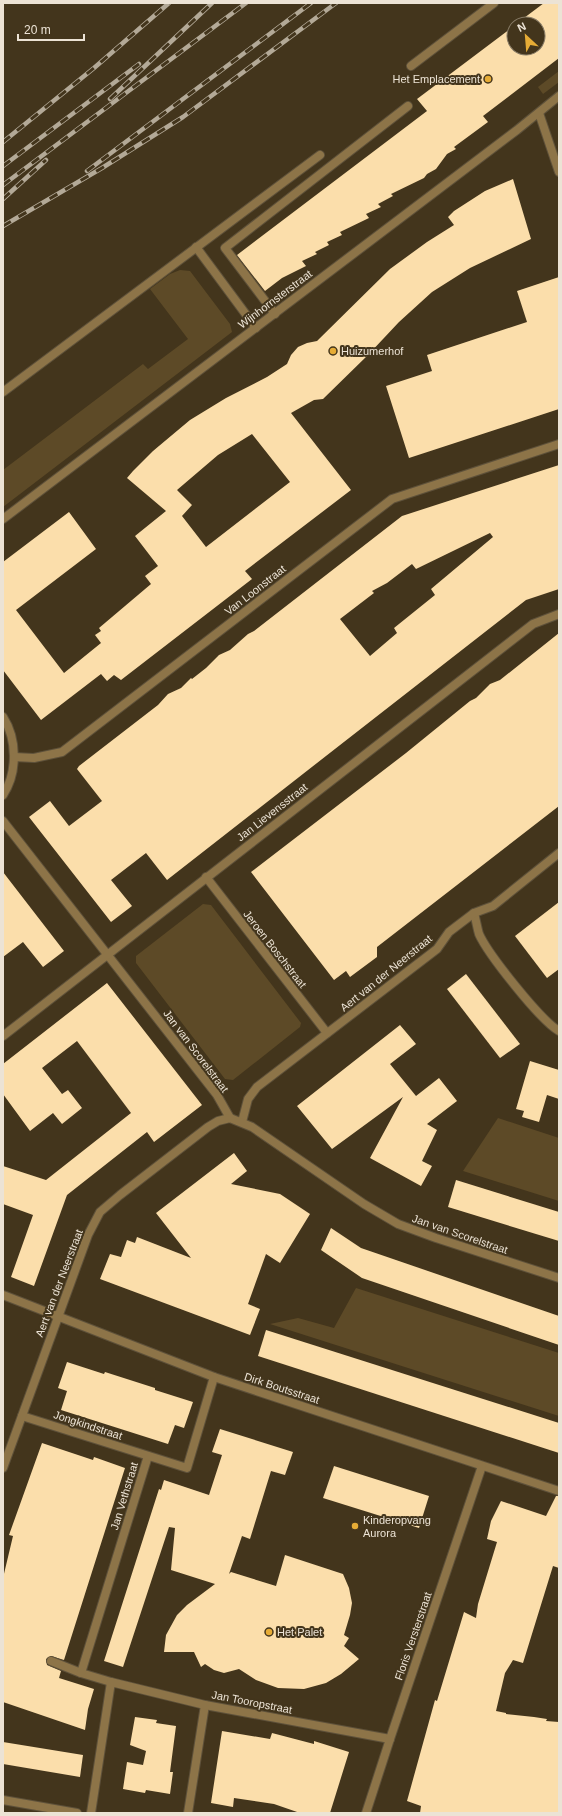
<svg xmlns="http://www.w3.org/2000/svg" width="562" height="1816" viewBox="0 0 562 1816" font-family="Arial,sans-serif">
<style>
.green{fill:#5d4a27}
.building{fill:#fbdeab;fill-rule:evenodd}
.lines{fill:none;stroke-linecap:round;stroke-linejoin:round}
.service-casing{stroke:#5e513a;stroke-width:10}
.pedestrian-casing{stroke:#5e513a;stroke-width:10}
.minor-casing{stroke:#5e513a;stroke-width:10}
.tertiary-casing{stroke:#5e513a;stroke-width:10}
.service{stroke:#8d7448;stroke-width:8}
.pedestrian{stroke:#8d7448;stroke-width:8}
.minor{stroke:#8d7448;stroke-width:8}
.tertiary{stroke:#8d7448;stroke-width:8}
.rail-casing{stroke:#b3a997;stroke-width:4.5}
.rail{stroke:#43351c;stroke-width:3;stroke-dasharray:9;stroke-linecap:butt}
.poi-dot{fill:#e6ac36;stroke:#43351c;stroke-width:1.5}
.labels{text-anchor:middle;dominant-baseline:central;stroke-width:4;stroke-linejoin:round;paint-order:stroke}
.poi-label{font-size:11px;fill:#ece3d5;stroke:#43351c;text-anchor:start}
.street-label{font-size:11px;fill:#ece3d5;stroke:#43351c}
</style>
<rect width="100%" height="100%" fill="#43351c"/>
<!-- green -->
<g class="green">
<polygon points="559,71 559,82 543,94 538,87"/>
<polygon points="180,270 190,271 230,324 232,332 3,507 3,470 143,364 148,369 188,339 150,289 170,274"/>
<polygon points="203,904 211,905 301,1023 300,1027 233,1080 225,1079 136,963 136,956"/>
<polygon points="498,1118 559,1138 559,1201 463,1171"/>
<polygon points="356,1288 559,1353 559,1416 270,1324 298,1318 334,1328"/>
</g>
<!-- building -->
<g class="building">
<polygon points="544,3 559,3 559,58 483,116 488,122 454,147 456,149 447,154 436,169 427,174 424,178 391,194 393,196 378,204 381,207 366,214 369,218 340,232 342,235 327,242 329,245 315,252 317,254 302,261 306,266 282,278 265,291 237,255 427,111 417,99 514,26 514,48 538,48 538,24 516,24"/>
<path d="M 513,179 L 531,239 L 470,268 L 432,292 L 399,322 L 368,355 L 323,399 L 314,400 L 291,413 L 351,490 L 245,571 L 252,579 L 121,680 L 114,675 L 107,681 L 101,674 L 41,720 L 3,670 L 3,562 L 69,512 L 96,549 L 16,610 L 64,673 L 101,643 L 95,635 L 101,631 L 99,628 L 151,584 L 145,576 L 158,566 L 135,536 L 166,511 L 127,478 L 133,471 L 153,451 L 190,420 L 226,398 L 267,377 L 287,364 L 291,355 L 298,347 L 307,343 L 317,341 L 390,269 L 427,242 L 454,225 L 448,217 L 454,211 L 485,191 ZM 252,434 L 290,482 L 206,547 L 182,516 L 192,505 L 177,490 L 218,455 Z"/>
<polygon points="559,277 559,409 409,458 386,386 432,371 427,355 527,322 517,291"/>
<path d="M 559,465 L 559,589 L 526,600 L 167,880 L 146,853 L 111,880 L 132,906 L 111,922 L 29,817 L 50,801 L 69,826 L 102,801 L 77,769 L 79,766 L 158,705 L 168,694 L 181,688 L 191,678 L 192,679 L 206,668 L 219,655 L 230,650 L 248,634 L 254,631 L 402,516 ZM 490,533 L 493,537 L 431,589 L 435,595 L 394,628 L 397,633 L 370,656 L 340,619 L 374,593 L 372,591 L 387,583 L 412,564 L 416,569 Z"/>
<polygon points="559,633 559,806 377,947 377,957 350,977 346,971 334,980 251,872 406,753 470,701 476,698 490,684 500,680"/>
<polygon points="3,872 64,951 43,967 23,942 3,957"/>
<polygon points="559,902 559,969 547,978 515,936"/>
<polygon points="466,974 520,1044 500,1058 447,989"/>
<polygon points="107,983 202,1105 154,1142 147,1132 67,1195 34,1286 11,1277 33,1215 3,1204 3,1166 46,1180 131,1113 77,1041 42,1068 62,1094 68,1090 82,1108 62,1124 53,1113 30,1131 3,1094 3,1064"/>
<polygon points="400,1025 416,1044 390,1064 416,1096 439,1078 457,1101 427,1124 437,1130 422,1161 432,1166 421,1186 370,1158 403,1097 332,1149 297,1106"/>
<polygon points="530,1061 559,1070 559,1099 547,1095 539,1122 522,1117 524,1111 516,1109"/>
<polygon points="234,1153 247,1171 231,1184 280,1194 310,1214 280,1263 266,1254 248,1304 260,1309 250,1335 100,1279 110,1254 121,1257 127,1240 135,1243 137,1237 191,1258 156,1213"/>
<polygon points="456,1180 559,1212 559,1241 448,1207"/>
<polygon points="331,1228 361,1248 559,1316 559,1345 362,1278 321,1250"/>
<polygon points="266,1330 559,1423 559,1453 258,1356"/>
<polygon points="67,1362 104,1374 105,1372 155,1388 155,1390 193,1402 184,1428 175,1425 168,1444 61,1410 67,1391 58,1388"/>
<polygon points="220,1429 293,1452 285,1475 271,1471 250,1539 242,1536 229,1574 231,1572 276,1586 285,1555 343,1574 349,1588 352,1603 350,1615 344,1635 349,1638 344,1646 359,1659 341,1674 326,1683 304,1689 278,1688 256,1680 239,1669 224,1673 214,1670 205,1664 201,1667 194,1652 164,1652 166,1635 177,1615 187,1605 215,1584 171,1570 175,1528 169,1527 123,1667 104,1661 159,1489 161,1490 164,1480 209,1495 222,1455 212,1452"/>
<polygon points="42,1443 93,1460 94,1457 125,1468 64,1660 51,1656 46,1659 47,1665 61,1671 59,1678 94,1689 88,1709 85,1730 3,1702 3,1578 13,1536 9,1535"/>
<polygon points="334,1466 429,1496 419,1528 323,1498"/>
<polygon points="556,1496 559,1496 559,1568 553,1566 523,1663 513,1660 505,1673 496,1711 506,1713 506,1714 534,1717 547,1719 546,1721 559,1722 559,1813 420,1813 421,1806 407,1801 435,1700 437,1701 464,1612 476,1618 478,1604 497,1542 487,1539 491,1521 501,1501 546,1516"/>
<polygon points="135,1717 157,1720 156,1723 176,1726 170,1772 173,1772 170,1794 146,1790 145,1793 123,1789 127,1762 143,1765 146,1751 130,1745"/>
<polygon points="222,1731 270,1739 272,1733 314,1744 314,1741 349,1752 330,1813 300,1813 274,1804 234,1798 233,1807 211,1803"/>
<polygon points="3,1742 83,1755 80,1777 3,1764"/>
</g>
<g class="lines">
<defs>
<g id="service">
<polyline points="411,66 494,3"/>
<polyline points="196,247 256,328"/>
<polyline points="275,314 225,248 408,106"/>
<polyline points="3,392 320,155"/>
<polyline points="51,1661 81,1673 111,1682"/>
<polyline points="81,1673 148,1456"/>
</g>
<polyline id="pedestrian" points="188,1813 205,1705"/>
<g id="minor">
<polyline points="539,113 559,172"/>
<polyline points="3,519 517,130 559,96"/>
<path d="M 3,717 C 17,739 18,772 3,795"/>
<polyline points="14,757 34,758 62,752 392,499 559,444"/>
<polyline points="3,821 217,1095 230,1118"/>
<polyline points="206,877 327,1033"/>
<path d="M 474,913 C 476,920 477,927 479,934 C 488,954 540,1020 559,1031"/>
<polyline points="3,1036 533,624 559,614"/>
<polyline points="242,1122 248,1099 257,1087 437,949 449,932 474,913 493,906 559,853"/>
<polyline points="3,1295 214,1377 559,1491"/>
<polyline points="22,1416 187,1468 214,1377"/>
<polyline points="3,1800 77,1813"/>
<polyline points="91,1813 111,1682 205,1705 390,1739"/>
<polyline points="366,1813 390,1739 482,1466"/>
</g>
<polyline id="tertiary" points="3,1468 88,1235 100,1212 120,1195 208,1127 218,1121 230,1118 252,1127 364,1204 398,1224 436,1238 559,1278"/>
</defs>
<!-- service casing -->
<use href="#service" class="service-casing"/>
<!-- pedestrian casing -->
<use href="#pedestrian" class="pedestrian-casing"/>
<!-- minor casing -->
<use href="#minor" class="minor-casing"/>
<!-- tertiary casing -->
<use href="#tertiary" class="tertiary-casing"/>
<!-- service -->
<use href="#service" class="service"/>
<!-- pedestrian -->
<use href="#pedestrian" class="pedestrian"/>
<!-- minor -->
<use href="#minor" class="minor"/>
<!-- tertiary -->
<use href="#tertiary" class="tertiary"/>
<defs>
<g id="rail">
<polyline points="110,99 212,3"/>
<polyline points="3,142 94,68 169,3"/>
<polyline points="3,166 139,64"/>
<polyline points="87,171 311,3"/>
<polyline points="3,185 246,3"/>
<polyline points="3,199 46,160"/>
<polyline points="3,226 102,168 183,117 336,3"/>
</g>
</defs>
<!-- rail casing -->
<use href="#rail" class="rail-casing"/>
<!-- rail -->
<use href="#rail" class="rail"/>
</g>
<!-- markers -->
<g class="poi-dot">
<circle cx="488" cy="79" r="4"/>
<circle cx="333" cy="351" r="4"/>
<circle cx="355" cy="1526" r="4"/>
<circle cx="269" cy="1632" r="4"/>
</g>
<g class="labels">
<!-- poi labels -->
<g class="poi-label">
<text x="480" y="79" text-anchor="end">Het Emplacement</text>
<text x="341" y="351">Huizumerhof</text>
<text x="363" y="1520">Kinderopvang<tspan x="363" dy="13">Aurora</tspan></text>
<text x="277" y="1632">Het Palet</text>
</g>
<!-- street labels -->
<g class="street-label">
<text transform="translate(275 299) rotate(-37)">Wijnhornsterstraat</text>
<text transform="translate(255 590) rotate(-38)">Van Loonstraat</text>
<text transform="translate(272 812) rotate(-38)">Jan Lievensstraat</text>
<text transform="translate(275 949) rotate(52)">Jeroen Boschstraat</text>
<text transform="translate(386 973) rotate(-39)">Aert van der Neerstraat</text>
<text transform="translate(196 1051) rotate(53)">Jan van Scorelstraat</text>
<text transform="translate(460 1234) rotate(19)">Jan van Scorelstraat</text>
<text transform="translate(59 1283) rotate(-69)">Aert van der Neerstraat</text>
<text transform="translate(282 1388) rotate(18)">Dirk Boutsstraat</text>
<text transform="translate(88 1425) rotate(18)">Jongkindstraat</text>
<text transform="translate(124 1496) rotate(-73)">Jan Vethstraat</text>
<text transform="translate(413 1636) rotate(-71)">Floris Versterstraat</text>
<text transform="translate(252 1702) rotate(11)">Jan Tooropstraat</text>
</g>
</g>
<!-- border -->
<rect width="562" height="1816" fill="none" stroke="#ece3d5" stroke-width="8"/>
<!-- north arrow -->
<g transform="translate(526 36) rotate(334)"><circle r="19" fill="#43351c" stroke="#877b66"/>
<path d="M0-3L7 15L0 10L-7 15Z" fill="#e6ac36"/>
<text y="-6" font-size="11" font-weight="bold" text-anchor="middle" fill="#ece3d5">N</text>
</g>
<!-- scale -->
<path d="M18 34v6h66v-6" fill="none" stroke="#ece3d5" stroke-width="2"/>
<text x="24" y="34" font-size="12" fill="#ece3d5" stroke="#43351c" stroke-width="3" paint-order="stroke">20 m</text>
</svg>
